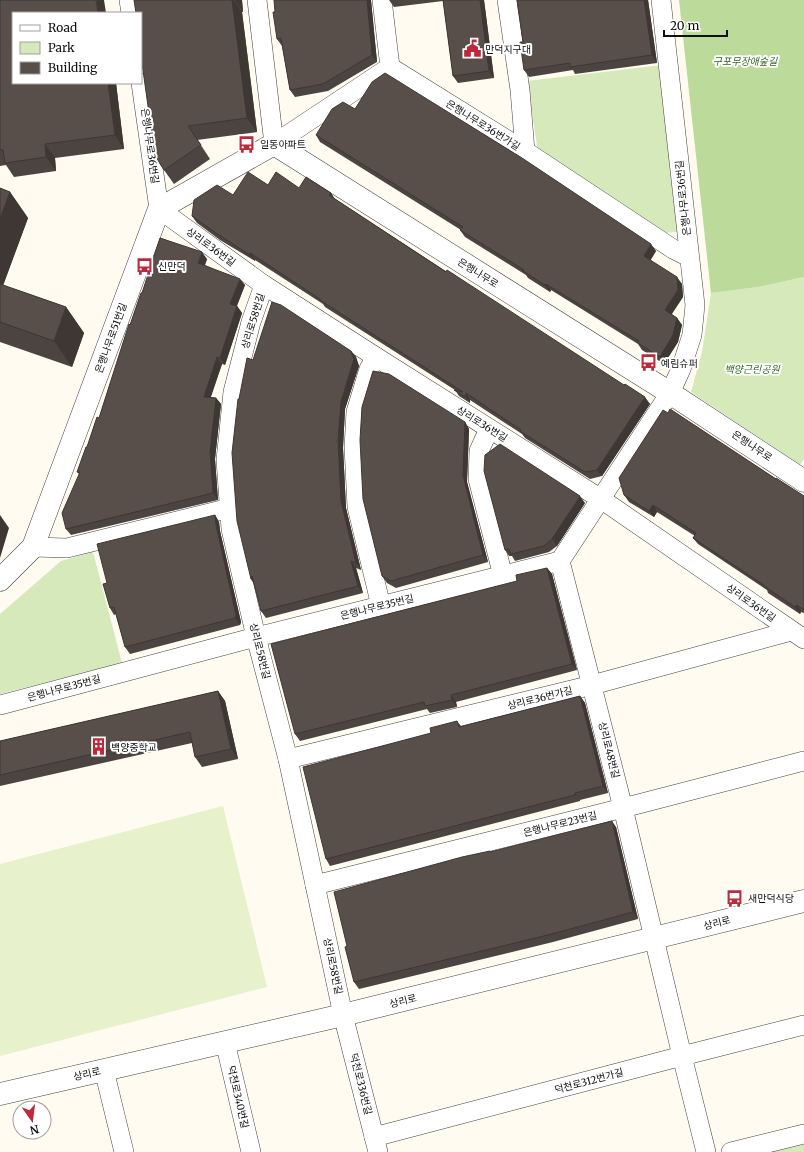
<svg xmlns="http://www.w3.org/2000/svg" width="804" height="1152" viewBox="0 0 804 1152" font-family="Merriweather,'Noto Sans KR',serif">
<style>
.green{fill:#d6e9bb}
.forest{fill:#bcda9a}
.pitch{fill:#e7f1cc}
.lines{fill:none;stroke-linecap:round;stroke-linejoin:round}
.minor-casing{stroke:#424242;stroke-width:20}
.tertiary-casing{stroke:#424242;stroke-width:23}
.minor{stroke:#fff;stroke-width:19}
.tertiary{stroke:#fff;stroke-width:22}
.wall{fill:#4c4440}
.shaded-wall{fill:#3e3734}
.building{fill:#584f4b;stroke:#3e3734}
.labels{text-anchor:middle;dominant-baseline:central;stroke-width:4;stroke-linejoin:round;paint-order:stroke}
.poi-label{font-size:10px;fill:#0f0f0f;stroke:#fff;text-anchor:start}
.park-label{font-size:10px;font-style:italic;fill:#33671f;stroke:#fff}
.street-label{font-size:10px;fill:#0f0f0f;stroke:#fff}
</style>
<rect width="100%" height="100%" fill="#fffbf1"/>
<!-- green -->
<g class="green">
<polygon points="662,65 677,232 663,233 538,152 527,81"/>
<polygon points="804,277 804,459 800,465 691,392 702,352 711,293 758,287"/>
<polygon points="93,552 122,663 0,694 0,614 61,561"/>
<polygon points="804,1139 804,1152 754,1152"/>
</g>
<!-- forest -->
<polygon class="forest" points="679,0 804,0 804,277 758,287 711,293"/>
<!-- pitch -->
<polygon class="pitch" points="223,806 267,987 0,1056 0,864"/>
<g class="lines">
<defs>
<g id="minor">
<polyline points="129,0 131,13"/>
<polyline points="257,0 274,144 390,67"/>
<polyline points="382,0 390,67"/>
<polyline points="507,0 520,90 525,151"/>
<polyline points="390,67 525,151 673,249 689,257"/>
<polyline points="141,83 159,209 264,285 376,357 601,499 804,639"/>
<polyline points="264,285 251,322 233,392 226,460 231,529 256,637 288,759 343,1015 378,1152"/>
<polyline points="376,357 369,369 356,412 354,447 357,507 381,606"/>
<polyline points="489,429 479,451 478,479 503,576"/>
<polyline points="33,547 67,548 230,508"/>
<polyline points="560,561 623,808 682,1056 706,1152"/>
<polyline points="0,705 256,637 560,561 670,393 681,369 692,335 695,305 661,0"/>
<polyline points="288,759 592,685 791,631"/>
<polyline points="315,885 623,808 804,761"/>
<polyline points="225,1042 251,1152"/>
<polyline points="104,1070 124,1152"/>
<polyline points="374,1137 682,1056 804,1025"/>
<polyline points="731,1152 804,1134"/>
</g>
<g id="tertiary">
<polyline points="0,580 33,547 159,209 274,144 670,393 804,481"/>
<polyline points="0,1094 343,1015 804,901"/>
</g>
</defs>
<!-- minor casing -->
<use href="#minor" class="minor-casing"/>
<!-- tertiary casing -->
<use href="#tertiary" class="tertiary-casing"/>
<!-- minor -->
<use href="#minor" class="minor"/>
<!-- tertiary -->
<use href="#tertiary" class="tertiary"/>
</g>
<!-- wall -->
<g class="wall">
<polygon points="0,0 13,83 116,83 124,149 55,158 56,171 14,177 6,165 0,166"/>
<polygon points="134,0 242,0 243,12 242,12 257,132 197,140 210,159 174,184 164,170"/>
<polygon points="389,0 484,0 494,78 458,83 453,76 443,1 394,7"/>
<polygon points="648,0 657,63 575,74 573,70 529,77 524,70 523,42"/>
<polygon points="371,1 377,62 328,91 295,97 290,90 282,46 277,39 275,12"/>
<polygon points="355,109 656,251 650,260 682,284 683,297 671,314 677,318 682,325 678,342 664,364 642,350 638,344 551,290 550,292 528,278 526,275 465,237 460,230 461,230 320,142 316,135"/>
<polygon points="268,185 299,188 331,193 335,199 650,404 602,476 590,479 525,438 522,434 470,400 470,403 459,396 455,390 325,307 323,304 255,260 255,261 220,240 197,223 192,216 233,195"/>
<polygon points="0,188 10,192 28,218 3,285 66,307 84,333 72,367 0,342"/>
<polygon points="207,259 205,265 245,285 237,306 242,313 225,365 222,364 211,397 216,398 221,404 215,459 218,500 71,535 66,529 79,474 77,472 99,418 130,325 142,293"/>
<polygon points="351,351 356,357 359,366 345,409 343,448 346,508 361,570 356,568 363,593 266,618 261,611 254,584 251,579 239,399 253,360"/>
<polygon points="668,413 804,496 804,613 801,612 800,614 768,593 767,590 698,544 693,538 695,536 657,512 654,517 629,502 624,495"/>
<polygon points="465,422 469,429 467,482 488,562 396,588 387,583 382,576"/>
<polygon points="585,503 557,546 549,552 515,561 512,556 509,556 505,550"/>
<polygon points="215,515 219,522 220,531 241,622 240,625 130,654 125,647 116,614 114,615 110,608 107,583"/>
<polygon points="547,568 552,574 577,670 456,702 457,707 430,713 427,709 300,741 295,734 517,581"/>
<polygon points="218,691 225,701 238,759 202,767 195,757 192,743 0,786 0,741"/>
<polygon points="580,696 585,703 608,793 580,800 580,801 330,866 326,859 431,733 457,721 461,726"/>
<polygon points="616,827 638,919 553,942 359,989 354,982 347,946 490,852"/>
</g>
<!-- shaded-wall -->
<g class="shaded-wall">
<polygon points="96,0 104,0 106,13 98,13"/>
<polygon points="232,0 234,0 242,12 257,132 247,118"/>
<polygon points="235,0 242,0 243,12"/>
<polygon points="367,0 371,0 377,62 372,55"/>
<polygon points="480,0 484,0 494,78 489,71"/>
<polygon points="644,0 648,0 657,63 652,55"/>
<polygon points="108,83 116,83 124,149 115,135"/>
<polygon points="188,126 197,140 210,159 201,145"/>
<polygon points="45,144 55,158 56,171 46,157"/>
<polygon points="10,192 28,218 0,294 0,219"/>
<polygon points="331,193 335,200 329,195"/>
<polygon points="651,244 656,251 649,263 644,256"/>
<polygon points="202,252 207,259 203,270 198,263"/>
<polygon points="250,253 255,260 255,261 250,255"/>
<polygon points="677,277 682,284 683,297 670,317 665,310"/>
<polygon points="240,279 245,285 235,310 230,304"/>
<polygon points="546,284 551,290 550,292 545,285"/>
<polygon points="237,306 242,313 225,365 220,358"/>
<polygon points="66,307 84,333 72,367 54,341"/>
<polygon points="677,318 682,325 678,342 664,364 660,357"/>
<polygon points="351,351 356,357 359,366 345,409 343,448 346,508 361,570 356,563 341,501 338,441 341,402"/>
<polygon points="217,357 222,364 208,404 204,397"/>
<polygon points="466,393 470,400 470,403 466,397"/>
<polygon points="645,397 650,404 602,476 597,470"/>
<polygon points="216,398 221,404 215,459 218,500 213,493 210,452"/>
<polygon points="465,422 469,429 467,482 488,562 483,555 463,475"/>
<polygon points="580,496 585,503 557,546 552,539"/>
<polygon points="653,505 657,512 654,517 649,511"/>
<polygon points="0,515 9,528 0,558"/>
<polygon points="215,515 219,522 220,531 241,622 240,625 235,618 216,525"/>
<polygon points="351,561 356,568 363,593 358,586"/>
<polygon points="547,568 552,574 577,670 572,664"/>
<polygon points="252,576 256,586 251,579"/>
<polygon points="797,605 801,612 800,614 795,607"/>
<polygon points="218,691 225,701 238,759 231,749"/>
<polygon points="451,695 456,702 457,707 452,700"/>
<polygon points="580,696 585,703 608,793 603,786"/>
<polygon points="612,821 616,827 638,919 633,912"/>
</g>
<!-- building -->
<g class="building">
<polygon points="0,0 96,0 98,13 13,13 13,83 108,83 115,135 45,144 46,157 5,163 3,150 0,150"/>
<polygon points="134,0 232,0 247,118 188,126 201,145 164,170 155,156 141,56 141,13 136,13"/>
<polygon points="274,0 367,0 372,55 323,84 290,90 281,38 277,39 273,12 275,12"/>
<polygon points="443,0 480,0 489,71 453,76"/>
<polygon points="517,0 644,0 652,55 570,67 570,63 524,70 520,42 523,42"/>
<polygon points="385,73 522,158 651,244 644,256 677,277 678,290 665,310 677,318 673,335 660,357 638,343 639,341 546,284 545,285 523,271 524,270 460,230 463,227 316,135 332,109 343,102 355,109 372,82"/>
<polygon points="248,172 268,185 276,172 299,188 306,177 331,193 329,195 446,272 447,270 624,385 625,384 645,397 597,470 585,472 520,431 521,430 466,393 466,397 454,390 463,392 320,300 320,299 250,253 250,255 216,233 192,216 194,200 217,185 233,195"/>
<polygon points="0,188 10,192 0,219"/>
<polygon points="160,238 202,252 198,263 240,279 230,304 237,306 220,358 217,357 204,397 216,398 210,452 213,493 66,529 62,513 80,472 77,472 86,447 87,447 97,417 99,418 129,324 130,325 141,293 142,293"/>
<polygon points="0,284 66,307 54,341 0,322"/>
<polygon points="272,302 281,305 351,351 354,359 341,402 338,441 341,501 356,563 351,561 358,586 261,611 252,576 251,579 237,521 232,453 238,399 239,399 247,358 253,360"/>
<polygon points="373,371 389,374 465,422 463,475 483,555 391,581 382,576 363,499 360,440 362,407"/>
<polygon points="670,409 776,479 776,478 804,496 804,610 797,605 795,607 764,586 764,585 693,538 696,533 653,505 649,511 624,495 619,478 663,410 668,413"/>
<polygon points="500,444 580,496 552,539 544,546 511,554 509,549 505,550 484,471 485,455"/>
<polygon points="215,515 216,525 236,615 235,618 125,647 114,607 110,608 103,584 107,583 97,544"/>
<polygon points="547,568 572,664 451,695 452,700 425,706 424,702 295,734 271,644 517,581 516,575"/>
<polygon points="218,691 231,749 195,757 190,732 0,775 0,741"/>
<polygon points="580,696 603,786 575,793 575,795 326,859 303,767 431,733 430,728 457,721 459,727"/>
<polygon points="612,821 633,912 548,935 354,982 345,947 347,946 334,892 462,857 490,851 490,852"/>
</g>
<!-- icons -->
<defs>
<symbol id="civic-bare" viewBox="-9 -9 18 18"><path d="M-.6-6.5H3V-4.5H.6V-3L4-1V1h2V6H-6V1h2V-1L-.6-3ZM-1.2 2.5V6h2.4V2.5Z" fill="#bf273a" stroke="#fff" stroke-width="2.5" paint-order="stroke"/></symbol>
<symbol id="bus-bare" viewBox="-9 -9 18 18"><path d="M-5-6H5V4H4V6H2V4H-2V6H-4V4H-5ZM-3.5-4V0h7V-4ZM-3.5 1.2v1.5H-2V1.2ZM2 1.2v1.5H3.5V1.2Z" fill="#bf273a" stroke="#fff" stroke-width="2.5" paint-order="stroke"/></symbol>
<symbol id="building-bare" viewBox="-9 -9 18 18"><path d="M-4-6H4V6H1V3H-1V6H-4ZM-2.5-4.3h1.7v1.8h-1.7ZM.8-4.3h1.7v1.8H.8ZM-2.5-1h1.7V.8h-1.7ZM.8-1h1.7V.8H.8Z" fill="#bf273a" stroke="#fff" stroke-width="2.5" paint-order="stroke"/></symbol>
</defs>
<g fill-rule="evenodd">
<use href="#civic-bare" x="460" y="36" width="25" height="25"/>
<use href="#bus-bare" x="234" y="132" width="25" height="25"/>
<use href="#bus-bare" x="132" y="254" width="25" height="25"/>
<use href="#bus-bare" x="636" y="350" width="25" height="25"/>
<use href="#building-bare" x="86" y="734" width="25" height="25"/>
<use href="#bus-bare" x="722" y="886" width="25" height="25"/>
</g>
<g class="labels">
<!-- poi labels -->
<g class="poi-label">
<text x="485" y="49">만덕지구대</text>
<text x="260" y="144">일동아파트</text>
<text x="158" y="266">신만덕</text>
<text x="661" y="363">예림슈퍼</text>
<text x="111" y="747">백양중학교</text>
<text x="748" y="898">새만덕식당</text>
</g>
<!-- park labels -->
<g class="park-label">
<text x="745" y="61">구포무장애숲길</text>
<text x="752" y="369">백양근린공원</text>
</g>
<!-- street labels -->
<g class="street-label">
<text transform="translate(483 125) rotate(32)">은행나무로36번가길</text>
<text transform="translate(150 146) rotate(82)">은행나무로36번길</text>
<text transform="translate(683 198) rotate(-96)">은행나무로36번길</text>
<text transform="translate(211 247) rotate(36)">상리로36번길</text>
<text transform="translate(478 273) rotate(32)">은행나무로</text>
<text transform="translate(253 321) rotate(-73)">상리로58번길</text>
<text transform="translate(111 338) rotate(-70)">은행나무로51번길</text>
<text transform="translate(482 424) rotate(32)">상리로36번길</text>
<text transform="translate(752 446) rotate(34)">은행나무로</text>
<text transform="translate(751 603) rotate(35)">상리로36번길</text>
<text transform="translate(377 607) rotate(-14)">은행나무로35번길</text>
<text transform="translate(260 651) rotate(76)">상리로58번길</text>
<text transform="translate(64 688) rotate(-15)">은행나무로35번길</text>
<text transform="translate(540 698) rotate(-14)">상리로36번가길</text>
<text transform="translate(609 750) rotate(76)">상리로48번길</text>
<text transform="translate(560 824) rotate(-14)">은행나무로23번길</text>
<text transform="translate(717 923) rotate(-14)">상리로</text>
<text transform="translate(333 966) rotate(78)">상리로58번길</text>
<text transform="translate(403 1001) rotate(-14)">상리로</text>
<text transform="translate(87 1074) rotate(-13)">상리로</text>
<text transform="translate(589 1081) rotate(-15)">덕천로312번가길</text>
<text transform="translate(361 1084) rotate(76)">덕천로336번길</text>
<text transform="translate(238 1097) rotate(77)">덕천로340번길</text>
</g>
</g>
<!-- legend -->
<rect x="12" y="12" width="130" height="72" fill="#ffffff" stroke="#9f9f9f"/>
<rect x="20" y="25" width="20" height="6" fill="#ffffff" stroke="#9f9f9f"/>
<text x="48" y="32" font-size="12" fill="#0f0f0f">Road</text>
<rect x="20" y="42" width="20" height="12" fill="#d6e9bb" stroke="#9f9f9f"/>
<text x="48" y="52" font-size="12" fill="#0f0f0f">Park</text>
<rect x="20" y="62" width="20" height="12" fill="#584f4b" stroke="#9f9f9f"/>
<text x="48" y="72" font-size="12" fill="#0f0f0f">Building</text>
<!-- north arrow -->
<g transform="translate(32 1120) rotate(166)"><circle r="19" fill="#ffffff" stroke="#9f9f9f"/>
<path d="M0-3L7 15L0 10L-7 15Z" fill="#bf273a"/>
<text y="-6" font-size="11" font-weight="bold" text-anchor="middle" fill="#0f0f0f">N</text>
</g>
<!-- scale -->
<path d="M664 30v6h63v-6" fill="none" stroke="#0f0f0f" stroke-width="2"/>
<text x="670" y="30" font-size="12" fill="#0f0f0f" stroke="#ffffff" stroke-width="3" paint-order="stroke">20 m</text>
</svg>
